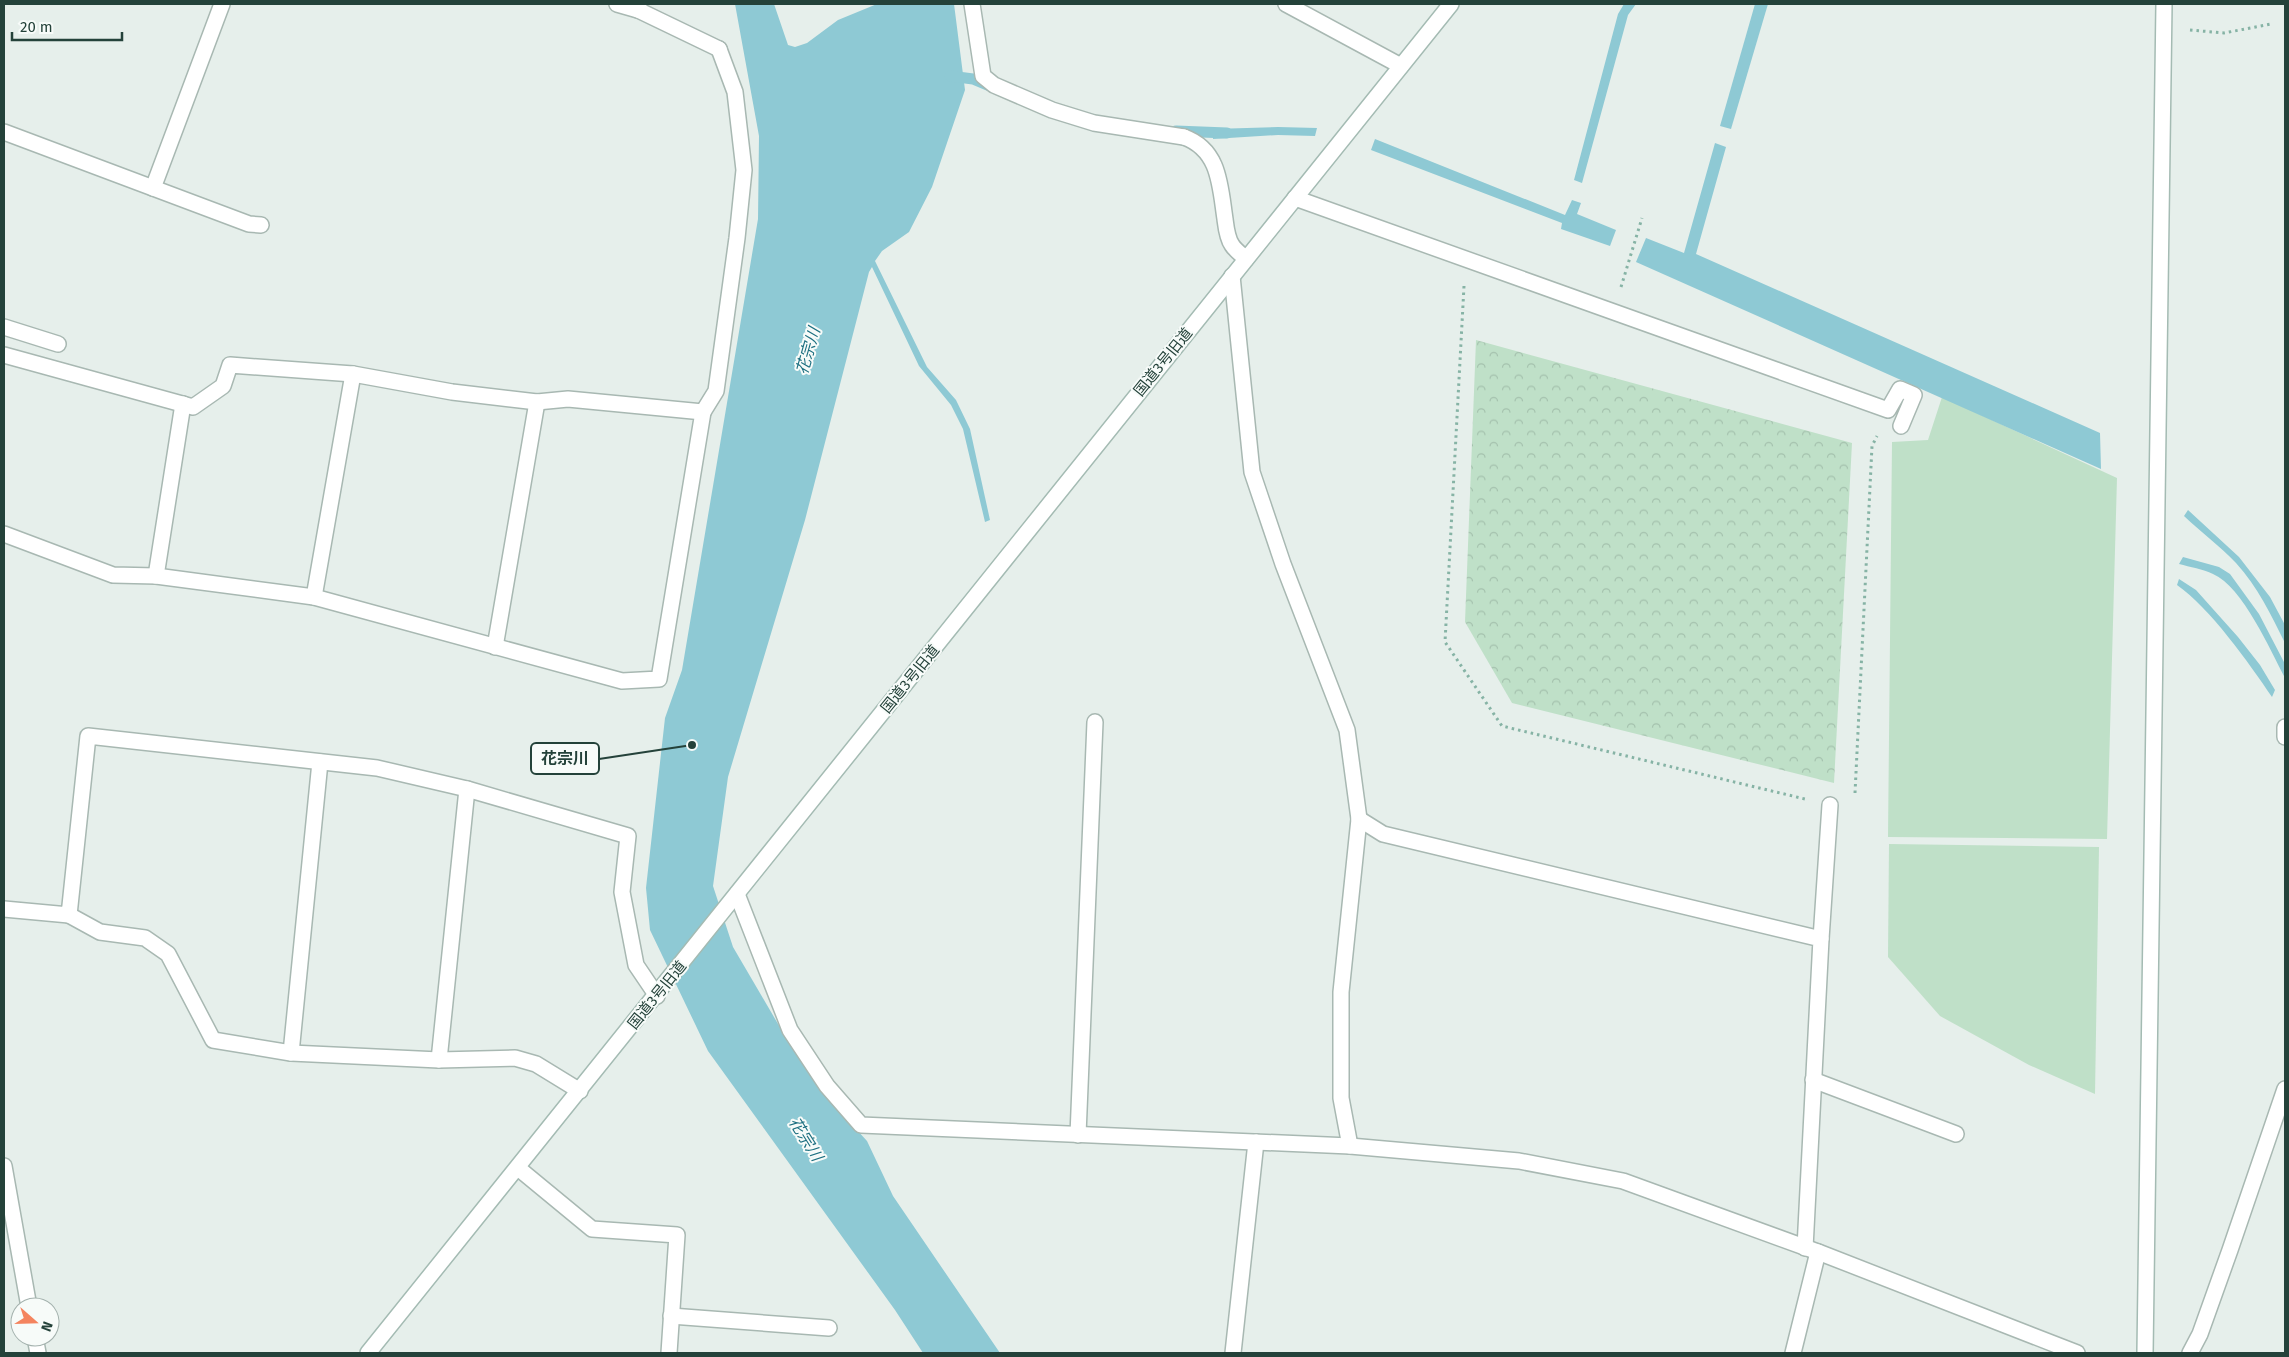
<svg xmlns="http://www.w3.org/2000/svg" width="2289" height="1357" viewBox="0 0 2289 1357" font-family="'Fira Sans','Noto Sans JP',sans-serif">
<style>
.green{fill:#bfe0c8}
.park{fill:url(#park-crowns)}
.water{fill:#8ec9d4}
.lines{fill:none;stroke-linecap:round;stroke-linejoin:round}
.stream{stroke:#8ec9d4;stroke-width:11}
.lane-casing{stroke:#a8b8b2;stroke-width:18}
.street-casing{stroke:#a8b8b2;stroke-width:18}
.secondary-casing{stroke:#a4bbb3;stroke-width:18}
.path{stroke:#86b3a5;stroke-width:3;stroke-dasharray:2.5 4;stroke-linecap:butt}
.lane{stroke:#fff;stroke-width:15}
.street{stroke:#fff;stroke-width:15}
.secondary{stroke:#fff;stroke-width:15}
.labels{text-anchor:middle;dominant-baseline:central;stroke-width:4;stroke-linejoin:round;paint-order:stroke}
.street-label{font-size:15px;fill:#24423a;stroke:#f7fbf9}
.water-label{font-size:16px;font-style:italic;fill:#1c6f80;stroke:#f7fbf9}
.leader{fill:none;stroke:#24423a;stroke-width:2}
.callout-dot{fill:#24423a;stroke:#f7fbf9;stroke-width:2}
.callout{fill:#f7fbf9;stroke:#24423a;stroke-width:2}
.callout-label{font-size:16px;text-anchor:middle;font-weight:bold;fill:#24423a}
</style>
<defs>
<pattern id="park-crowns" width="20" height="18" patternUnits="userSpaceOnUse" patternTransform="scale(1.25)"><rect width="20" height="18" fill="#bfe0c8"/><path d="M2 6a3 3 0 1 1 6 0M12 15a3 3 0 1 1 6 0" fill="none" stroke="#a4c1ad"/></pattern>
</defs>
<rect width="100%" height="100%" fill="#e6efeb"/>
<!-- green -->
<g class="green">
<polygon points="1942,397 2117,478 2107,839 1888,837 1892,442 1928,440"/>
<polygon points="1889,844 2099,847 2095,1094 2029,1065 1940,1016 1888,957"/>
</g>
<!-- park -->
<polygon class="park" points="1476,340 1852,443 1834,783 1512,703 1465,622"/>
<!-- water -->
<g class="water">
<polygon points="735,4 774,4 788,45 795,47 807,43 838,20 877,4 954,4 965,90 932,187 909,232 882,251 875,261 927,367 956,400 970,429 990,520 985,522 963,429 951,405 919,366 872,267 869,272 805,520 728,777 713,886 733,947 781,1029 824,1094 867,1141 893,1196 1000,1353 923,1353 895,1310 708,1051 650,930 646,888 665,718 682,670 758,219 759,136"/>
<polygon points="1624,4 1636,4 1628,15 1582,183 1574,180 1618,14"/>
<polygon points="1755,4 1768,4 1731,129 1720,126"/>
<polygon points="1278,127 1317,128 1315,136 1278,135 1213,139 1213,129"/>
<polygon points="1375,139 1565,215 1572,200 1581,203 1577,214 1616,230 1610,246 1561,229 1562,223 1371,150"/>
<polygon points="1715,143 1726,147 1696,254 2100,433 2101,469 1636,262 1646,238 1684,253"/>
<path d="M 2188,510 L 2239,557 L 2270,597 L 2285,625 L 2285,643 C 2271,615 2258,587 2236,563 C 2220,546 2201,532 2184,516 Z"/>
<path d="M 2183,557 L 2219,567 L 2230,574 L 2259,614 L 2285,664 L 2285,678 C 2270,650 2243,587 2213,574 C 2203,569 2190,567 2179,564 Z"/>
<path d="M 2179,579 L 2196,590 L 2238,637 L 2260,665 L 2275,690 L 2272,697 C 2249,663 2210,608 2177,585 Z"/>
</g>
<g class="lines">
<!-- stream -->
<g class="stream">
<polyline points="950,76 973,79 992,87"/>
<polyline points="1176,131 1227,133"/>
</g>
<defs>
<g id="lane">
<polyline points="617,4 638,10"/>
<polyline points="639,4 638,10 719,49"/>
<polyline points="1286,4 1401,66"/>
<path d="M 1184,137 C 1220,150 1220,186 1225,219 C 1226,227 1227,238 1232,245 C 1235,250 1242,255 1246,259"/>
<polyline points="1295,198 1888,410 1900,389 1914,395 1901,426"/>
<polyline points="1232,276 1252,472 1283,564 1347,730 1359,819 1341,992 1341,1098 1350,1146"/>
<polyline points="4,327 58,344"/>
<polyline points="69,915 100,932 145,938 168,954 213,1040 291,1053 439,1060 515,1058 536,1064 580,1091"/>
<polyline points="1821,939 1830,805"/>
</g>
<g id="street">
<polyline points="972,4 983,76 994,85 1052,110 1094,123 1184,137"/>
<polyline points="4,132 249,224 261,225"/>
<polyline points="153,188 222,4"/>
<polyline points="4,355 193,407 223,386 230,365 353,374 452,392 537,402 568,399 703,412 659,679 622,681 314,597 156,576 113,575 4,534"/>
<polyline points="703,412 716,391 737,238 744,170 735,92 719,49"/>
<polyline points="156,576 183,404"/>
<polyline points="314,597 353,374"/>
<polyline points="495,647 537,402"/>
<polyline points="2285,727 2285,737"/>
<polyline points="1359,819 1383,834 1821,939 1805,1248"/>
<polyline points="737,894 790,1030 827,1086 861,1125 1350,1146 1519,1161 1623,1181 1818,1252 2077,1353"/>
<polyline points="4,909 69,915 88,736 377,768 467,789 628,836 622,892 636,965 657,996"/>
<polyline points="291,1053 320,762"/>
<polyline points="439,1060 467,789"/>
<polyline points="1813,1080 1956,1134"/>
<polyline points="1078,1135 1095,722"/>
<polyline points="4,1166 29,1307"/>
<polyline points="518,1168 592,1229 677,1235 669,1353"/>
<polyline points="671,1316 829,1328"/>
<polyline points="35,1337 38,1353"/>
<polyline points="1233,1353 1256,1142"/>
<polyline points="1793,1353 1818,1252"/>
<polyline points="2190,1353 2200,1334 2230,1250 2285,1089"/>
</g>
<g id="secondary">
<polyline points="368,1353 1451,4"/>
<polyline points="2145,1353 2164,4"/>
</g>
</defs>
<!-- lane casing -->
<use href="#lane" class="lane-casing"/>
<!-- street casing -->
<use href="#street" class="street-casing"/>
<!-- secondary casing -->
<use href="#secondary" class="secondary-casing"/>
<!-- path -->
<g class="path">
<polyline points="2190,30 2224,33 2271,24"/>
<polyline points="1464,286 1445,642 1502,726 1805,799"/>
<polyline points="1621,287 1642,218"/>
<polyline points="1855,793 1872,446 1877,436"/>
</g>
<!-- lane -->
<use href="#lane" class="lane"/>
<!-- street -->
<use href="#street" class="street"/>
<!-- secondary -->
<use href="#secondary" class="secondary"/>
</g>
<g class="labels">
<!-- street labels -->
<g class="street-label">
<text transform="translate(1163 362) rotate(-51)">国道3号旧道</text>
<text transform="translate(910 679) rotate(-51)">国道3号旧道</text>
<text transform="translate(657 995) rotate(-51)">国道3号旧道</text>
</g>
<!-- water labels -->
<g class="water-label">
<text transform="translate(808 351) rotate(-74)">花宗川</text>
<text transform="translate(806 1139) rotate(58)">花宗川</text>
</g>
</g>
<!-- callouts -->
<path class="leader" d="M692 745L599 759"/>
<circle class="callout-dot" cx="692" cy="745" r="5"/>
<rect class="callout" x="531" y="743" width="68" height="31" rx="5"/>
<g class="callout-label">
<text x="565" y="764">花宗川</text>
</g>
<!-- border -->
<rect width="2289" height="1357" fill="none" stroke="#24423a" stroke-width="10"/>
<!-- north arrow -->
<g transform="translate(35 1322) rotate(110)"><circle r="24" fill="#f7fbf9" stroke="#a3b1ad"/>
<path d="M0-4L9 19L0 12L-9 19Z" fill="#f4845f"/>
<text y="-8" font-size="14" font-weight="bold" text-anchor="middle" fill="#24423a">N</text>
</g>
<!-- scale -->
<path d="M12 32v8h110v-8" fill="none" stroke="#24423a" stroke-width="2.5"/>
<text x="20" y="32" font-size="15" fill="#24423a" stroke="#f7fbf9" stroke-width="4" paint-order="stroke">20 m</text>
</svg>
